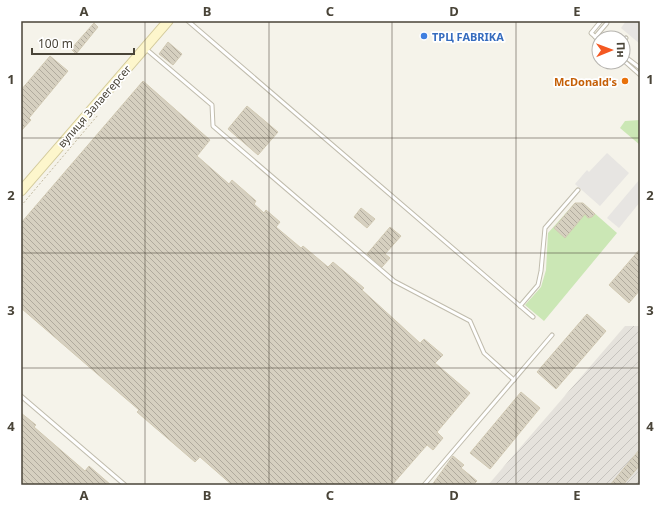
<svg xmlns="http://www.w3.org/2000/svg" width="661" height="506" viewBox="0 0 661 506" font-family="'Noto Sans',sans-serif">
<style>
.industrial{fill:url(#industrial-furrows)}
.green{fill:#cbe7b5}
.parking{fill:#e7e5e2}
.building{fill:url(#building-back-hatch);stroke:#d1c9b3}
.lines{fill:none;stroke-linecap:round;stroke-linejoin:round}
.service-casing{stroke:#c0bcad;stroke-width:5}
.secondary-casing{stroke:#d3ca9b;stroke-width:11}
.path{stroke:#c2b99f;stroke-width:1;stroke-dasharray:2 2;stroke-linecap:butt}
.service{stroke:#fff;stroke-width:3}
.secondary{stroke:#fdf6cc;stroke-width:9}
.grid{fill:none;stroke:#494438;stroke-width:1;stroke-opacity:0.55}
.shop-dot{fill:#3f7fe0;stroke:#fff;stroke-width:1.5}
.food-dot{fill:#e8710a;stroke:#fff;stroke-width:1.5}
.labels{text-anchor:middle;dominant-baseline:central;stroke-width:3.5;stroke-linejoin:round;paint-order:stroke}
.shop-label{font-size:11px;font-weight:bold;fill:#366cbe;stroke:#fff;text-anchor:start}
.food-label{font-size:11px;font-weight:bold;fill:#c56008;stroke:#fff;text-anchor:end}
.street-label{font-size:11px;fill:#494438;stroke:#fff}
.neatline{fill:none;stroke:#494438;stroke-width:1.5}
.grid-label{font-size:13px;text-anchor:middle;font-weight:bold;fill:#494438}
</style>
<defs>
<pattern id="industrial-furrows" width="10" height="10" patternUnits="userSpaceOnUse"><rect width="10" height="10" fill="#e5e2dc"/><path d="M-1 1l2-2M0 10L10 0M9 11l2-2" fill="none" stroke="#c6c3be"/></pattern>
<pattern id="building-back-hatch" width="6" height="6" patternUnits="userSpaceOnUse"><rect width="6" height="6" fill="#d6d0c0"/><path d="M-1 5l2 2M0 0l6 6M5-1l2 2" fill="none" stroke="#b0aa9d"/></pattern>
</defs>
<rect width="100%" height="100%" fill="#f5f3ea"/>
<!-- industrial -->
<polygon class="industrial" points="625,326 640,326 640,485 488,485"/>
<!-- green -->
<g class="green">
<polygon points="640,120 640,145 620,128 625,121"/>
<polygon points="575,203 583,203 617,233 544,321 525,305 541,287 546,270 548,233"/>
</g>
<!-- parking -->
<g class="parking">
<polygon points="626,21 640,21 640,44 621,28"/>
<polygon points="607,153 629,173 600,206 575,184 587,170 589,172"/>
<polygon points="640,179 640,202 619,228 607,218"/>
</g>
<!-- building -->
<g class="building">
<polygon points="94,23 98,27 76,54 71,49"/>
<polygon points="168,42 182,54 173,65 159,54"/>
<polygon points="50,56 68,71 29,118 31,120 21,131 21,90"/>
<polygon points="143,81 210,140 197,156 229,184 232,180 256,201 254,204 264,213 266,210 280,222 276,227 301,248 303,246 328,267 333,262 364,288 362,290 420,343 424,339 443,355 435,363 470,393 437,432 443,438 433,450 427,445 392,485 232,485 200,457 195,462 137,412 139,410 21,308 21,223"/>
<polygon points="247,106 278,132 258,155 228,129"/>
<polygon points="575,203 583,203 595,214 592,217 588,218 585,214 565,238 554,228"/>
<polygon points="361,208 375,219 367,228 354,217"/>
<polygon points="390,227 401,236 385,254 390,258 382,267 367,254"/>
<polygon points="640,249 640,290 629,303 609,285"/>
<polygon points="587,314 606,331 556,389 537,372"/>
<polygon points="521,392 540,408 490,469 470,453"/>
<polygon points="21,413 36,425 34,427 85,471 89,466 111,485 21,485"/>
<polygon points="640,449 640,465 623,485 610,485"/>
<polygon points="453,456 464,465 461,468 477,481 473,485 432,485"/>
</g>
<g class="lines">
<defs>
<g id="service">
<polyline points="188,21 533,317"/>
<polyline points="595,37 607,23"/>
<polyline points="599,40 591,33 601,21"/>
<polyline points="623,41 626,38"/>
<polyline points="146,49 212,105 213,126 394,281 470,321 484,353 514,380"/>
<polyline points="623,55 640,68"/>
<polyline points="623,60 640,75"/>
<polyline points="520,306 538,285 541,271 545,228 578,190"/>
<polyline points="21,396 125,485"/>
<polyline points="424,485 552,335"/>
</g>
<polyline id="secondary" points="21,191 168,21"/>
</defs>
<!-- service casing -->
<use href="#service" class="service-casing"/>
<!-- secondary casing -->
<use href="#secondary" class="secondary-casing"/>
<!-- path -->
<polyline class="path" points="21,206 98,115"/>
<!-- service -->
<use href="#service" class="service"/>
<!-- secondary -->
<use href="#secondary" class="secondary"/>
</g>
<!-- grid -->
<path class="grid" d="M 145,21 L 145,485M 269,21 L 269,485M 392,21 L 392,485M 516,21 L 516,485M 21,138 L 640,138M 21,253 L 640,253M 21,368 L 640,368"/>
<!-- markers -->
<circle class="shop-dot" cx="424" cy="36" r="4"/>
<circle class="food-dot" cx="625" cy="81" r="4"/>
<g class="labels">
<!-- shop labels -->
<g class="shop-label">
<text x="432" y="36">ТРЦ FABRIKA</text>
</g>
<!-- food labels -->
<g class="food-label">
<text x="617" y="81">McDonald's</text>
</g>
<!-- street labels -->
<g class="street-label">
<text transform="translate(94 106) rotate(-49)">вулиця Залаегерсег</text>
</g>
</g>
<!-- border -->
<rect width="661" height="506" fill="none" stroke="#ffffff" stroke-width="44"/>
<!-- north arrow -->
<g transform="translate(611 50) rotate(89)"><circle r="19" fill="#ffffff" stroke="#b6b4af"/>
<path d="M0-3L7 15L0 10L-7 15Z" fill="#f45822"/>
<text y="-6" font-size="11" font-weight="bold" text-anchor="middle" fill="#494438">Пн</text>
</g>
<!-- scale -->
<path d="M32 48v6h102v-6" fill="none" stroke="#494438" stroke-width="2"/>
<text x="38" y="48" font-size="12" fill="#494438" stroke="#ffffff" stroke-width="3" paint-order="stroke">100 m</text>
<rect x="22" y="22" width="617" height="462" class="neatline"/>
<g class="grid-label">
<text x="84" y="16">A</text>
<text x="207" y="16">B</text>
<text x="330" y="16">C</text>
<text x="454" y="16">D</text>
<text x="577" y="16">E</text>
<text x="11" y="84">1</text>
<text x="650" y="84">1</text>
<text x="11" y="200">2</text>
<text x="650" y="200">2</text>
<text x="11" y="315">3</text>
<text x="650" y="315">3</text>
<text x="11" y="431">4</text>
<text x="650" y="431">4</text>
<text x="84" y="500">A</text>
<text x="207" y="500">B</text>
<text x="330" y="500">C</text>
<text x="454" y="500">D</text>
<text x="577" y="500">E</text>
</g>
</svg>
